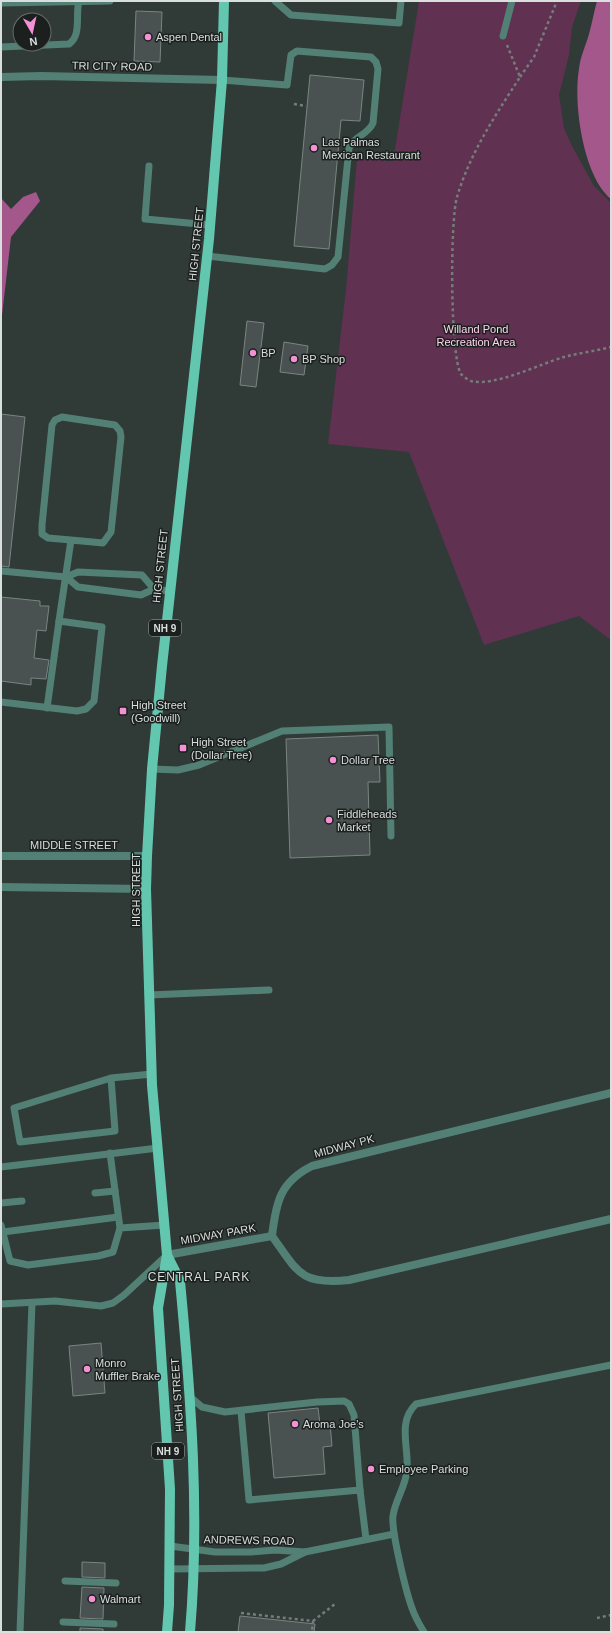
<svg xmlns="http://www.w3.org/2000/svg" width="612" height="1633" viewBox="0 0 612 1633" font-family="Helvetica,sans-serif">
<style>
.green{fill:#603151}
.water{fill:#a3578b}
.building{fill:#495250;stroke:#7a8481}
.lines{fill:none;stroke-linecap:round;stroke-linejoin:round}
.path{stroke:#757d7a;stroke-width:2.5;stroke-dasharray:3 3;stroke-linecap:butt}
.service{stroke:#528074;stroke-width:7}
.minor{stroke:#528074;stroke-width:8}
.primary{stroke:#63c7b0;stroke-width:10}
.poi-dot{fill:#f491d4;stroke:#1b201e;stroke-width:1.5}
.labels{text-anchor:middle;dominant-baseline:central;stroke-width:3;stroke-linejoin:round;paint-order:stroke}
.shield{fill:#1b201e;stroke:#a0a6a4;stroke-width:1}
.shield-label{font-size:10px;font-weight:bold;fill:#d9dfdd}
.poi-label{font-size:11px;fill:#d9dfdd;stroke:#1b201e;text-anchor:start}
.street-label{font-size:11px;fill:#d9dfdd;stroke:#1b201e}
.park-label{font-size:11px;fill:#ffd4ef;stroke:#1b201e}
.neighbourhood-label{font-size:12px;letter-spacing:1px;fill:#d9dfdd;stroke:#1b201e}
</style>
<rect width="100%" height="100%" fill="#303a37"/>
<!-- green -->
<polygon class="green" points="419,1 581,1 572,27 569,55 559,95 564,128 571,144 594,186 611,203 611,640 579,616 484,645 409,452 328,444 346,289 357,159 393,161"/>
<!-- water -->
<g class="water">
<path d="M 597,1 L 611,1 L 611,199 C 583,176 573,103 579,69 C 580,57 586,45 589,34 C 592,23 594,12 597,1 Z"/>
<polygon points="36,192 40,201 11,237 1,324 1,198 11,209 23,197"/>
</g>
<!-- building -->
<g class="building">
<polygon points="136,11 162,12 160,62 134,61"/>
<polygon points="310,75 364,80 360,121 341,120 329,249 294,246"/>
<polygon points="247,321 264,323 256,387 240,385"/>
<polygon points="284,342 308,346 304,375 280,372"/>
<polygon points="1,414 25,417 9,567 1,566"/>
<polygon points="1,597 40,601 40,606 49,606 46,631 37,630 34,658 49,660 46,679 31,678 31,685 1,681"/>
<polygon points="378,735 380,782 368,782 370,855 290,858 286,739"/>
<polygon points="101,1343 105,1393 73,1396 69,1346"/>
<polygon points="318,1408 320,1424 330,1423 332,1446 323,1447 325,1474 274,1478 268,1413"/>
<polygon points="82,1562 105,1563 105,1578 82,1577"/>
<polygon points="82,1587 104,1588 103,1619 80,1618"/>
<polygon points="240,1616 315,1624 314,1632 238,1632"/>
<polygon points="80,1628 103,1629 103,1632 80,1632"/>
</g>
<g class="lines">
<!-- path -->
<g class="path">
<path d="M 507,45 L 520,77 C 495,116 470,153 457,197 C 450,220 450,357 461,374 C 463,376 468,380 471,381 C 494,387 540,364 564,357 C 579,353 595,351 611,347"/>
<polyline points="520,77 534,57 557,1"/>
<polyline points="294,104 306,106"/>
<polyline points="241,1613 313,1621 312,1632"/>
<polyline points="597,1618 611,1615"/>
<polyline points="313,1621 335,1604"/>
</g>
<!-- service -->
<g class="service">
<polyline points="275,1 291,15 399,23 401,1"/>
<polyline points="1,3 110,1"/>
<polyline points="503,36 512,1"/>
<path d="M 1,47 L 69,44 C 82,35 75,15 79,1"/>
<polyline points="149,166 145,219 210,225"/>
<path d="M 207,256 L 325,269 L 332,265 L 338,257 L 349,148 C 354,136 368,135 373,123 L 378,69 L 376,62 L 371,57 L 297,51 L 291,55 L 287,85 L 222,80"/>
<polyline points="1,571 66,577 78,572 142,575 154,589"/>
<polyline points="66,577 78,587 141,595 154,589 169,591"/>
<polyline points="1,702 77,711 86,709 94,701 102,627 59,621 71,540 48,538 42,534 42,525 52,425 55,420 62,417 115,425 120,431 121,437 111,532 103,543 71,540"/>
<polyline points="47,708 59,621"/>
<polyline points="152,769 178,770 199,765 282,731 389,727 391,836"/>
<polyline points="149,995 269,990"/>
<polyline points="111,1078 115,1131 20,1142 14,1108 111,1078 152,1074"/>
<polyline points="110,1153 120,1228"/>
<polyline points="1,1167 158,1148"/>
<polyline points="95,1193 115,1191"/>
<polyline points="1,1203 22,1201"/>
<polyline points="1,1225 10,1261 28,1265 98,1256 113,1252 120,1228 165,1225"/>
<polyline points="3,1232 118,1217"/>
<polyline points="1,1304 55,1301 101,1306 113,1303 124,1295 167,1255"/>
<polyline points="189,1396 202,1407 225,1412 317,1402 344,1401 349,1404 354,1415 360,1490"/>
<polyline points="241,1411 249,1500 360,1490 366,1539"/>
<polyline points="170,1546 215,1552 251,1552 275,1550 305,1552 394,1534"/>
<polyline points="170,1569 264,1568 281,1564 305,1552"/>
<polyline points="65,1581 116,1583"/>
<polyline points="63,1622 114,1624"/>
<polyline points="20,1632 32,1303"/>
<path d="M 424,1632 C 419,1624 415,1617 412,1608 C 406,1592 391,1530 393,1516 C 395,1500 406,1486 407,1470 C 409,1447 397,1422 416,1404 L 611,1365"/>
</g>
<!-- minor -->
<g class="minor">
<polyline points="1,77 41,76 222,80"/>
<polyline points="1,856 147,856"/>
<polyline points="1,887 146,889"/>
<path d="M 611,1093 L 312,1166 C 280,1182 276,1202 272,1236 C 298,1272 300,1285 349,1280 L 611,1219"/>
<polyline points="167,1255 272,1236"/>
</g>
<!-- primary -->
<g class="primary">
<path d="M 167,1255 L 180,1281 C 191,1398 200,1514 190,1632"/>
<polyline points="167,1632 169,1605 170,1489 158,1308 167,1255 152,1085 146,889 147,856 152,769 162,666 209,239 222,80 224,1"/>
</g>
</g>
<!-- markers -->
<g class="poi-dot">
<circle cx="148" cy="37" r="4"/>
<circle cx="314" cy="148" r="4"/>
<circle cx="253" cy="353" r="4"/>
<circle cx="294" cy="359" r="4"/>
<rect x="119" y="707" width="8" height="8" rx="2"/>
<rect x="179" y="744" width="8" height="8" rx="2"/>
<circle cx="333" cy="760" r="4"/>
<circle cx="329" cy="820" r="4"/>
<circle cx="87" cy="1369" r="4"/>
<circle cx="295" cy="1424" r="4"/>
<circle cx="371" cy="1469" r="4"/>
<circle cx="92" cy="1599" r="4"/>
</g>
<g class="labels">
<!-- shield labels -->
<g class="shield">
<rect x="149" y="620" width="32" height="16" rx="3"/>
<rect x="152" y="1443" width="32" height="16" rx="3"/>
</g>
<g class="shield-label">
<text x="165" y="628">NH 9</text>
<text x="168" y="1451">NH 9</text>
</g>
<!-- poi labels -->
<g class="poi-label">
<text x="156" y="37">Aspen Dental</text>
<text x="322" y="142">Las Palmas<tspan x="322" dy="13">Mexican Restaurant</tspan></text>
<text x="261" y="353">BP</text>
<text x="302" y="359">BP Shop</text>
<text x="131" y="705">High Street<tspan x="131" dy="13">(Goodwill)</tspan></text>
<text x="191" y="742">High Street<tspan x="191" dy="13">(Dollar Tree)</tspan></text>
<text x="341" y="760">Dollar Tree</text>
<text x="337" y="814">Fiddleheads<tspan x="337" dy="13">Market</tspan></text>
<text x="95" y="1363">Monro<tspan x="95" dy="13">Muffler Brake</tspan></text>
<text x="303" y="1424">Aroma Joe's</text>
<text x="379" y="1469">Employee Parking</text>
<text x="100" y="1599">Walmart</text>
</g>
<!-- street labels -->
<g class="street-label">
<text transform="translate(112 66) rotate(1)">TRI CITY ROAD</text>
<text transform="translate(196 244) rotate(-84)">HIGH STREET</text>
<text transform="translate(160 566) rotate(-84)">HIGH STREET</text>
<text x="74" y="845">MIDDLE STREET</text>
<text transform="translate(136 890) rotate(-90)">HIGH STREET</text>
<text transform="translate(344 1146) rotate(-15)">MIDWAY PK</text>
<text transform="translate(218 1234) rotate(-10)">MIDWAY PARK</text>
<text transform="translate(177 1395) rotate(-94)">HIGH STREET</text>
<text transform="translate(249 1540) rotate(1)">ANDREWS ROAD</text>
</g>
<!-- park labels -->
<g class="park-label">
<text x="476" y="329">Willand Pond<tspan x="476" dy="13">Recreation Area</tspan></text>
</g>
<!-- neighbourhood labels -->
<g class="neighbourhood-label">
<text x="199" y="1277">CENTRAL PARK</text>
</g>
</g>
<!-- border -->
<rect width="612" height="1633" fill="none" stroke="#d9dfdd" stroke-width="4"/>
<!-- north arrow -->
<g transform="translate(32 32) rotate(171)"><circle r="19" fill="#1b201e" stroke="#676c6a"/>
<path d="M0-3L7 15L0 10L-7 15Z" fill="#f491d4"/>
<text y="-6" font-size="11" font-weight="bold" text-anchor="middle" fill="#d9dfdd">N</text>
</g>
</svg>
